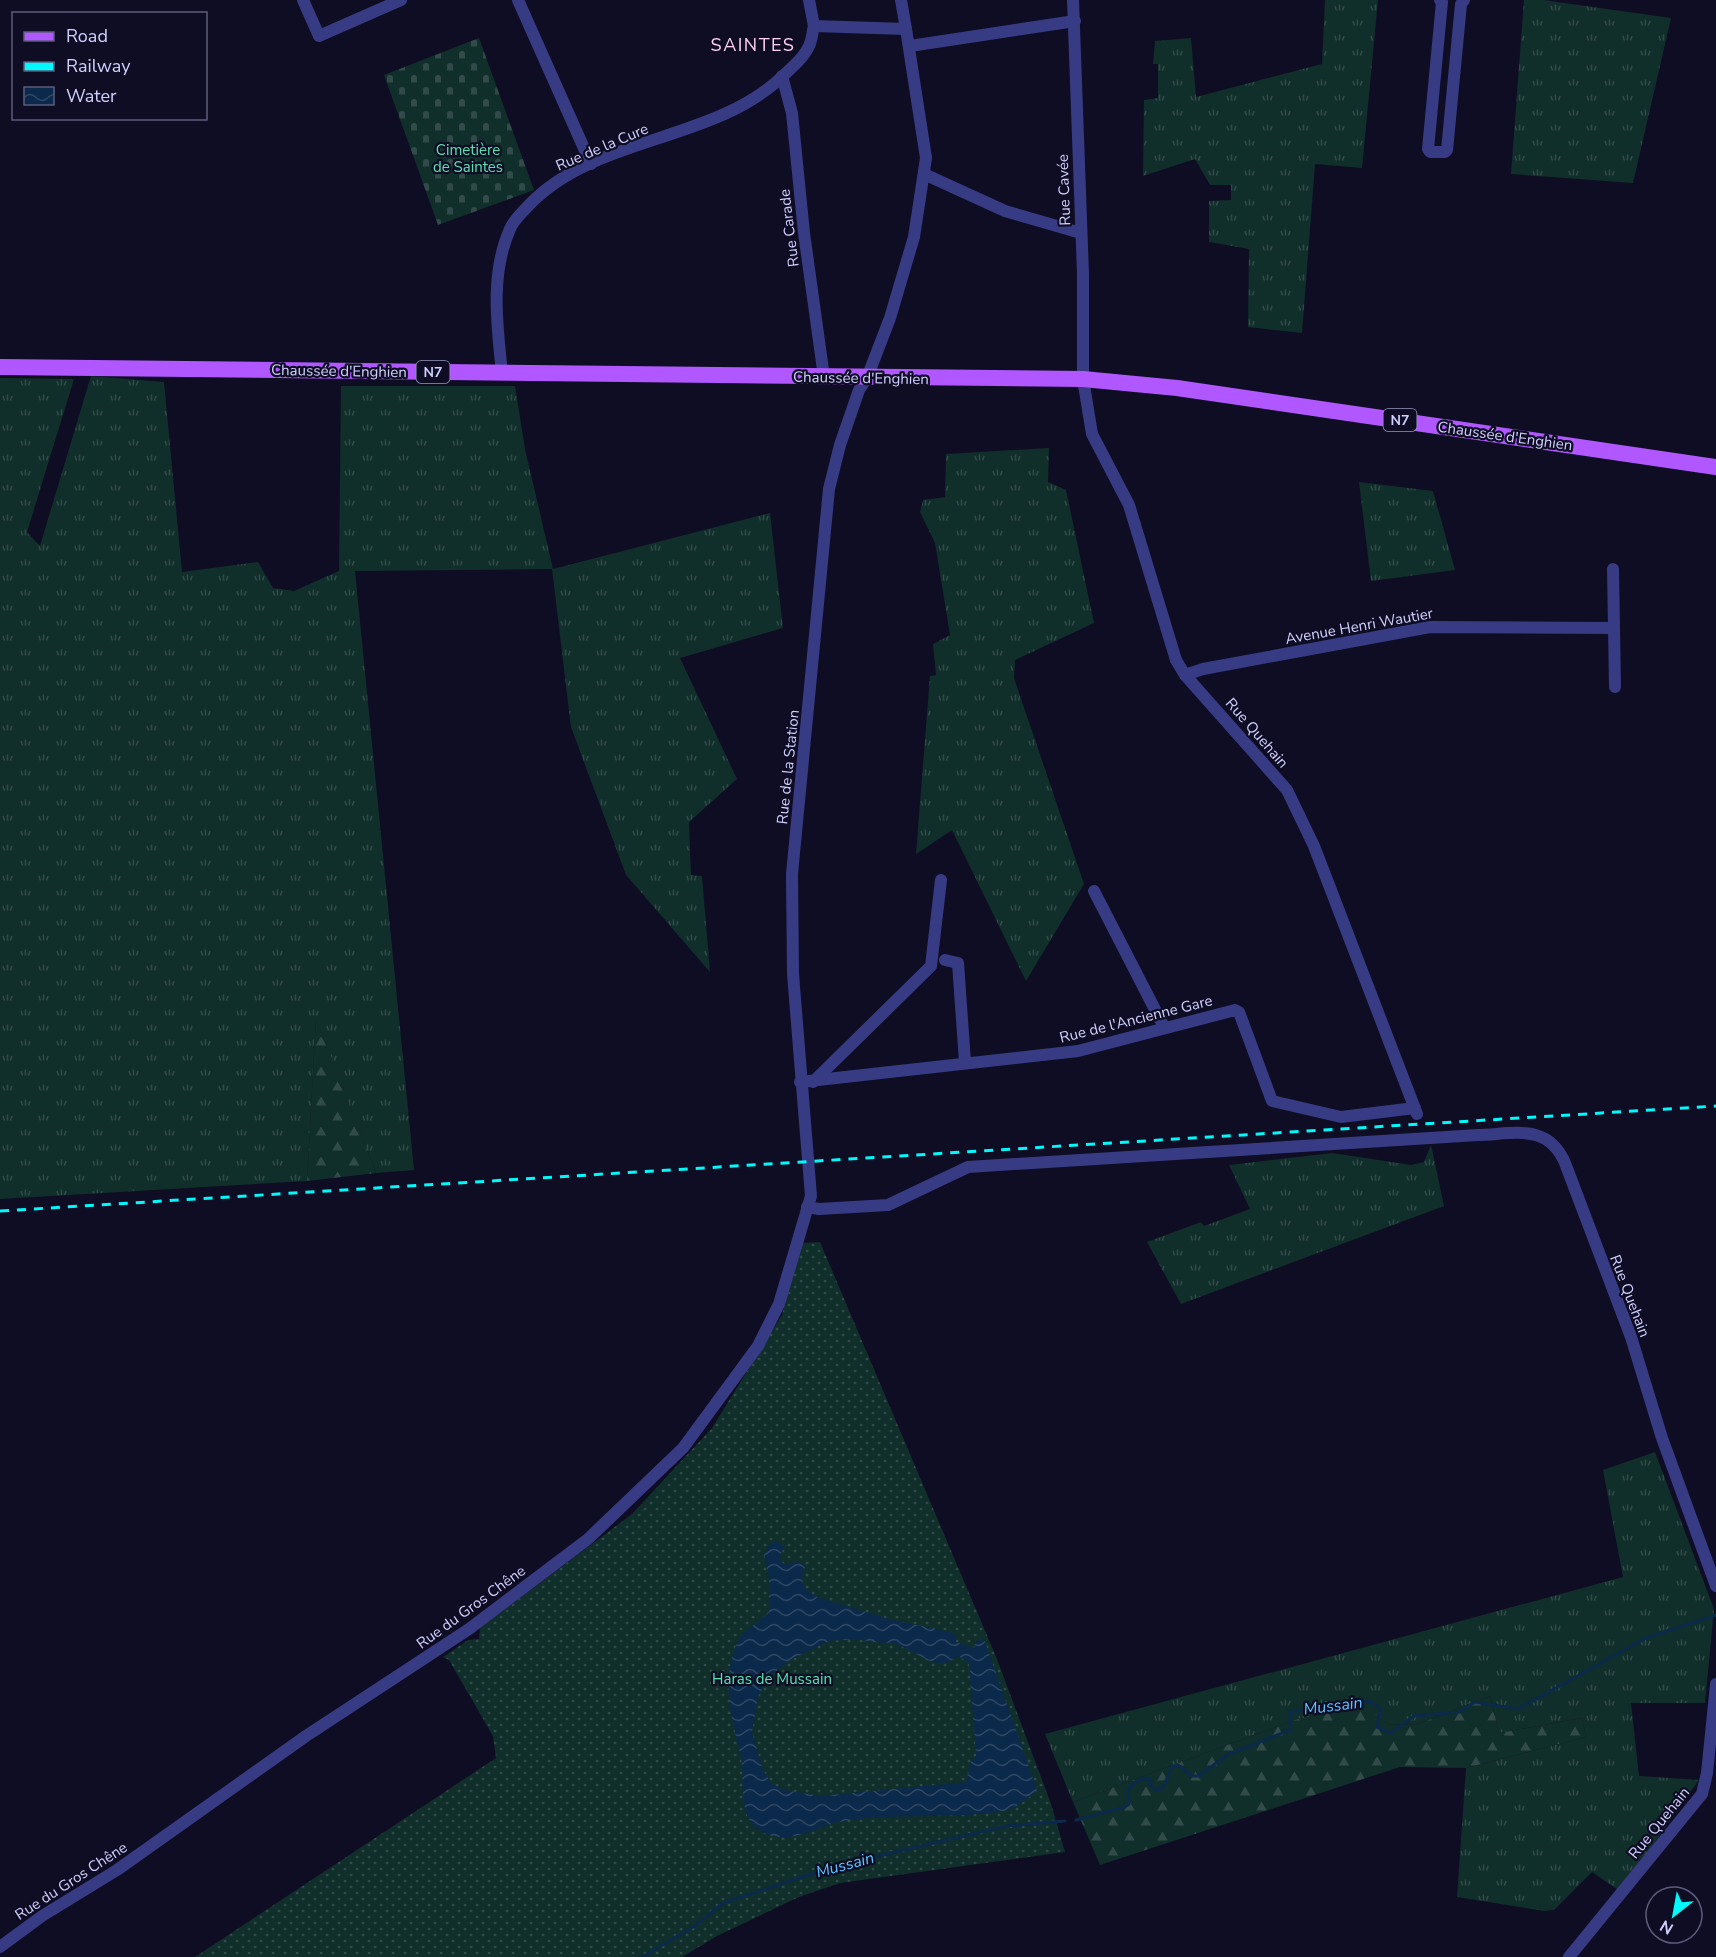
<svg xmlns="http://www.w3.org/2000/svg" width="1716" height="1957" viewBox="0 0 1716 1957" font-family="'Nunito Sans',sans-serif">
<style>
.grass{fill:url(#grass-tufts)}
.forest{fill:url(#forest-firs)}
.cemetery{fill:url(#cemetery-stones)}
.garden{fill:url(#garden-dots)}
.water{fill:url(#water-waves);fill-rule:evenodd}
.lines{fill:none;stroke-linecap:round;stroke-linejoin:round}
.stream{stroke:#0b294a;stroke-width:3}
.minor{stroke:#373b84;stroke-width:12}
.primary{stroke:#b057ff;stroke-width:16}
.rail{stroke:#00fafb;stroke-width:3;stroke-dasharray:9 8;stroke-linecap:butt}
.labels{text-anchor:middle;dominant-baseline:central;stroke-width:4.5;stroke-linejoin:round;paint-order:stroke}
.shield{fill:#0f0d24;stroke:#9796bd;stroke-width:1.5}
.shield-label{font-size:14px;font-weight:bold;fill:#d1d0ff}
.street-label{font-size:15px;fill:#d1d0ff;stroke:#0f0d24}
.park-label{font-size:15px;fill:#58e3b3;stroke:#0f0d24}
.water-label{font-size:16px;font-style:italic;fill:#5ec4ff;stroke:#0f0d24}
.quarter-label{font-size:18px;letter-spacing:1.5px;fill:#ffd2f3;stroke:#0f0d24}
</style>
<defs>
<pattern id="grass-tufts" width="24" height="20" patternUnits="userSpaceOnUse" patternTransform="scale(1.5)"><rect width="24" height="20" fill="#102e2a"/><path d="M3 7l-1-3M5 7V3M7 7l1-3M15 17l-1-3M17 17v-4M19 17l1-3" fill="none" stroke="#324b4a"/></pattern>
<pattern id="forest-firs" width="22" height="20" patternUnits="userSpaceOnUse" patternTransform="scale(1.5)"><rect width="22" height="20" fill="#102e2a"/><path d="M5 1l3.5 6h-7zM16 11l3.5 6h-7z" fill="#324b4a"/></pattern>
<pattern id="cemetery-stones" width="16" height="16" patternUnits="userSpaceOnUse" patternTransform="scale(1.5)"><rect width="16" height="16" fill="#102e2a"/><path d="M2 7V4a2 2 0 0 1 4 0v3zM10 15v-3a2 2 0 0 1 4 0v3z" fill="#324b4a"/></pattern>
<pattern id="garden-dots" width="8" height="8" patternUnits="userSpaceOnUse" patternTransform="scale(1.5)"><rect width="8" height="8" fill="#102e2a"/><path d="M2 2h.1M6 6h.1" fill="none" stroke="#324b4a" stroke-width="1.8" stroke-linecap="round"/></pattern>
<pattern id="water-waves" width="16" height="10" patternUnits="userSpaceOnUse" patternTransform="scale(1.5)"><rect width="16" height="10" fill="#0b294a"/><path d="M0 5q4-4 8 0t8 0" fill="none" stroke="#2e4765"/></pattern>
</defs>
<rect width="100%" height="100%" fill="#0f0d24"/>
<!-- grass -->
<g class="grass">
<polygon points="1325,0 1378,0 1362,168 1315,164 1302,333 1248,327 1249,249 1209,242 1209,201 1231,200 1231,185 1210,185 1195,159 1143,176 1144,100 1158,98 1158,64 1153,64 1155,41 1191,38 1196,97 1322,64"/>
<polygon points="1524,0 1543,0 1671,18 1633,183 1511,174"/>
<polygon points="91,376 164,382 182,572 258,562 273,588 294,591 339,571 341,386 515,386 525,449 553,569 770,513 783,628 680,658 737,779 689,822 691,875 702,876 710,972 626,875 571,727 552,569 355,571 414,1170 376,1173 316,1019 307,1181 0,1199 0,378 74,379 27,532 40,546"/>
<polygon points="1049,448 1048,482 1066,490 1094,623 1015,660 1014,678 1084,884 1026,981 952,830 916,854 930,676 936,675 933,644 950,635 935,543 920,512 923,500 945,497 946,454"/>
<polygon points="1359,482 1433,491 1455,570 1371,581"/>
<polygon points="1431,1145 1444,1206 1181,1304 1147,1242 1201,1222 1204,1226 1250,1209 1229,1165 1332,1153 1411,1165 1424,1162"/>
<polygon points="1655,1452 1714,1609 1705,1703 1631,1703 1639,1776 1699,1780 1620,1891 1592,1872 1554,1910 1544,1911 1457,1897 1466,1768 1586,1737 1582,1718 1499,1733 1490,1696 1416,1725 1388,1724 1365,1708 1298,1719 1073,1802 1045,1734 1623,1577 1603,1470"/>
</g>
<!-- forest -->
<g class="forest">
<polygon points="316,1017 376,1173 307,1181"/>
<polygon points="1490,1696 1499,1733 1582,1718 1586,1737 1466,1768 1400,1767 1100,1865 1073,1802 1298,1719 1365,1707 1388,1724 1416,1725"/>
</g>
<!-- cemetery -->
<polygon class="cemetery" points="479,38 534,190 438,225 384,75"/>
<!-- garden -->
<polygon class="garden" points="820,1242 997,1659 1051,1804 1065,1852 840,1883 799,1897 717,1936 682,1957 195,1957 496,1758 493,1736 449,1660 443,1657 468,1640 479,1639 480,1628 632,1514 712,1428 782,1315 802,1243"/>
<!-- water -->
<path class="water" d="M 775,1541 L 785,1547 L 780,1555 L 781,1562 L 787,1565 C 794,1561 799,1560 805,1566 L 802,1581 L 807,1590 L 817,1597 L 892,1620 L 951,1632 L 957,1637 L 956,1642 L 974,1648 L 976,1641 L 984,1639 L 1037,1790 C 1026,1801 1014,1810 998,1812 C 948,1819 895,1813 844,1821 C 818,1825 794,1845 766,1834 C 733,1820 747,1779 740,1753 C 731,1716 721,1681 737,1643 C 743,1628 760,1624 769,1611 L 769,1577 L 764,1555 L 770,1544 ZM 857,1639 C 871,1643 886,1641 900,1646 C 920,1653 937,1674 958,1656 L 969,1663 L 976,1756 L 971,1762 L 966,1782 L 821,1796 L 784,1790 L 772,1784 L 763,1770 L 752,1732 L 758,1697 L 768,1678 L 790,1660 L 829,1641 Z"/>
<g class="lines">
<!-- stream -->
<g class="stream">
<path d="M 1076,1820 L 1125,1807 L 1129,1804 L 1128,1790 C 1134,1782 1140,1778 1150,1779 L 1150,1784 L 1156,1790 L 1162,1789 L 1172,1767 L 1178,1765 L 1192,1776 L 1199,1776 L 1227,1755 L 1290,1730 L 1290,1712 L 1369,1701 L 1381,1709 L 1377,1727 L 1391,1733 L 1414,1716 L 1460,1712 L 1475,1702 L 1518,1709 L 1646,1638 L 1716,1615"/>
<polyline points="642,1957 696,1925 723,1903 835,1866 1006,1826 1065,1821"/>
</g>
<!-- minor -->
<g class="minor">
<polyline points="303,0 319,36 401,0"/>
<polyline points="518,0 591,164"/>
<polyline points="809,0 814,26 906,29 901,0"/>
<polyline points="1073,0 1083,274 1083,379 1092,434 1129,505 1176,660 1185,675 1287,790 1314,846 1417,1114"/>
<polyline points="1440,0 1442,2 1428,149 1430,152 1445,152 1447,150 1461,4 1464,0"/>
<polyline points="910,46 1075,21"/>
<polyline points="782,76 792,113 804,233 824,377"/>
<polyline points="924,174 1005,211 1081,233"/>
<path d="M 502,373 C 497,325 490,274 510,229 C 514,219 523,212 530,204 C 597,135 714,143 784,75 C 792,67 803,59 808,48 C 812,42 812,33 814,26"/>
<polyline points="1613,569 1615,687"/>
<polyline points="1185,675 1203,669 1430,627 1613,628"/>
<polyline points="1094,891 1164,1027"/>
<polyline points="945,960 958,963 965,1062"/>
<polyline points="800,1082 1078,1051 1235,1010 1239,1012 1272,1101 1341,1117 1415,1108"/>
<polyline points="813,1082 931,966 941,880"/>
<path d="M 807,1207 L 819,1209 L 888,1205 L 968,1167 L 1478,1135 C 1515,1134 1548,1123 1565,1163 L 1631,1337 L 1662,1438 L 1716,1586"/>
<polyline points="0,1947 42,1916 117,1870 306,1736 469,1629 588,1539 683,1448 758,1346 779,1304 811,1196 793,974 792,874 829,489 840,445 859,390 867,378 890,318 914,237 926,158 906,29"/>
<polyline points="1569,1957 1702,1794 1707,1773 1716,1684"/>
</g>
<!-- primary -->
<polyline class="primary" points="0,367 1083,379 1177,388 1716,467"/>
<!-- rail -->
<polyline class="rail" points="0,1211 1716,1106"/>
</g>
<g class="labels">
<!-- shield labels -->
<g class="shield">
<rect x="416.5" y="361" width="33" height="22" rx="4.5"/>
<rect x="1383.5" y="409" width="33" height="22" rx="4.5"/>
</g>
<g class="shield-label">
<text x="433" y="372">N7</text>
<text x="1400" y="420">N7</text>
</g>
<!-- street labels -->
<g class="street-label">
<text transform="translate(602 147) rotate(-23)">Rue de la Cure</text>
<text transform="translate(1064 190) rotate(-92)">Rue Cavée</text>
<text transform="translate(789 228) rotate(-97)">Rue Carade</text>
<text transform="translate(339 371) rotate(1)">Chaussée d'Enghien</text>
<text transform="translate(861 378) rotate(1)">Chaussée d'Enghien</text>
<text transform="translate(1505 436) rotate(8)">Chaussée d'Enghien</text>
<text transform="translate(1359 626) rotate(-10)">Avenue Henri Wautier</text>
<text transform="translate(1257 733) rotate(49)">Rue Quehain</text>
<text transform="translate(788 767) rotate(-84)">Rue de la Station</text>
<text transform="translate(1136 1019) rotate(-14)">Rue de l'Ancienne Gare</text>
<text transform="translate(1630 1296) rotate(69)">Rue Quehain</text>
<text transform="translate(471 1607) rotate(-36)">Rue du Gros Chêne</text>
<text transform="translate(1659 1823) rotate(-51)">Rue Quehain</text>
<text transform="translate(71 1881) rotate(-33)">Rue du Gros Chêne</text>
</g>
<!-- park labels -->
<g class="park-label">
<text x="468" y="150">Cimetière<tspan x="468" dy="17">de Saintes</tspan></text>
<text x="772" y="1679">Haras de Mussain</text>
</g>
<!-- water labels -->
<g class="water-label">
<text transform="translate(1333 1706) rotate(-7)">Mussain</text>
<text transform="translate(845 1865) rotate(-15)">Mussain</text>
</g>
<!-- quarter labels -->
<g class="quarter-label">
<text x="753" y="45">SAINTES</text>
</g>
</g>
<!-- legend -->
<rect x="12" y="12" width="195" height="108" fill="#0f0d24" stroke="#5d5b7c" stroke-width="1.5"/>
<rect x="24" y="32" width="30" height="9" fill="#b057ff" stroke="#5d5b7c" stroke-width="1.5"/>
<text x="66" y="42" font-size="18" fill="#d1d0ff">Road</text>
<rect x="24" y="62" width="30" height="9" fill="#00fafb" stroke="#5d5b7c" stroke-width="1.5"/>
<text x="66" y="72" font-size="18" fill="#d1d0ff">Railway</text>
<rect x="24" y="87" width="30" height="18" fill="url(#water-waves)" stroke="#5d5b7c" stroke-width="1.5"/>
<text x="66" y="102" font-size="18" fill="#d1d0ff">Water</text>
<!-- north arrow -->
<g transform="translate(1674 1915) rotate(211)"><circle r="28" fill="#0f0d24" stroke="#5d5b7c" stroke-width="1.5"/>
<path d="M0-4.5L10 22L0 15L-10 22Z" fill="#00fafb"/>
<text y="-9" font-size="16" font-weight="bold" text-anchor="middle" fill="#d1d0ff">N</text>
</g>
</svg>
